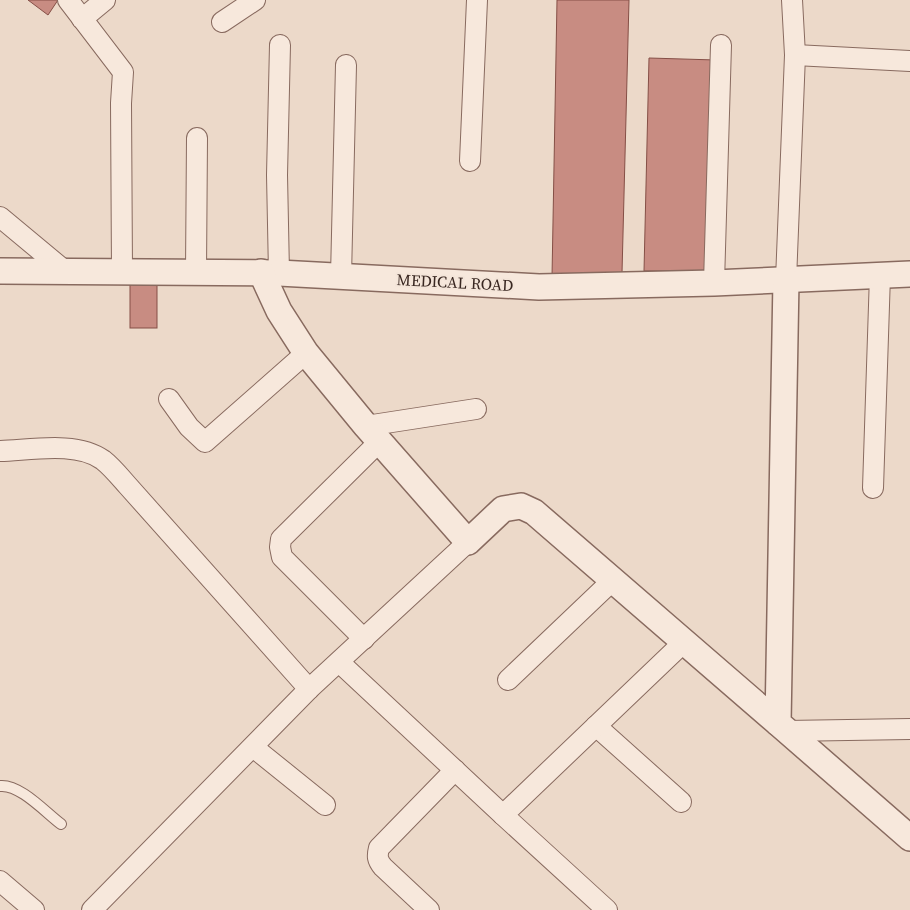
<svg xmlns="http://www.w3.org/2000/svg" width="910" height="910" viewBox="0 0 910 910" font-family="'Source Serif 4',serif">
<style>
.building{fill:#c88c82;stroke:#854f46}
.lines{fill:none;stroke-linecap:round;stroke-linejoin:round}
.service-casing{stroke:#886a5f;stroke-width:12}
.minor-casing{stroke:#886a5f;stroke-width:22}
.tertiary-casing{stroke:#886a5f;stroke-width:28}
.service{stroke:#f7e8dc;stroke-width:10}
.minor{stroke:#f7e8dc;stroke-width:20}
.tertiary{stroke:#f7e8dc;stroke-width:25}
.labels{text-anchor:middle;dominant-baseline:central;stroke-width:4;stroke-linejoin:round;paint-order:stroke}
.street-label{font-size:16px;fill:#392721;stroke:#f4e5d9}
</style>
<rect width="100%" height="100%" fill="#ecd9c9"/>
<!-- building -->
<g class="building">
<polygon points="28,0 58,0 48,15"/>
<polygon points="557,0 629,0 622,273 552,277"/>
<polygon points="649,58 716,60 706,271 644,271"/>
<rect x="130" y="276" width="27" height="52"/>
</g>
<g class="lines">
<defs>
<path id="service" d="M 0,786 C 20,784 45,812 61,824"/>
<g id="minor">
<polyline points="68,0 123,72 121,103 122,271"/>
<polyline points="82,19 105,0"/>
<polyline points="222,22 255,0"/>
<polyline points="795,55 910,61"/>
<polyline points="470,161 477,0"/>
<polyline points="0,217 65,271"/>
<polyline points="196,272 197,138"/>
<polyline points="279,273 277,175 280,45"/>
<polyline points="341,276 346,65"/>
<polyline points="786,280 795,55 792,0"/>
<polyline points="714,283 721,45"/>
<polyline points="169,399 189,427 205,442 306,353"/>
<polyline points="366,426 476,409"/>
<path d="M 0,451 C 31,450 77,441 103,460 C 112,467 120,477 128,486 L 309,689"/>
<polyline points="873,488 880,275"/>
<polyline points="364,639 282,557 280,547 281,539 380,441"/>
<polyline points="339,662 503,815"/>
<polyline points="508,680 613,580"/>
<polyline points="596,726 681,802"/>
<polyline points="786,731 910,729"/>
<polyline points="253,747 325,805"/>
<polyline points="0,881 34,910"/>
<polyline points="92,910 309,689 468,542"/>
<path d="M 429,910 L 383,867 C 377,860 377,856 379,848 L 455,770"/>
<polyline points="607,910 503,815 684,642"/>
</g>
<g id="tertiary">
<polyline points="0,271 279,273 539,287 714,283 910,274"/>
<polyline points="261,272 279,311 306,353 366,426 468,542 503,509 521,506 534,512 778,723"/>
<polyline points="786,280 778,723 910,838"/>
</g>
</defs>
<!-- service casing -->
<use href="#service" class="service-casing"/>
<!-- minor casing -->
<use href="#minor" class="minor-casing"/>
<!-- tertiary casing -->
<use href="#tertiary" class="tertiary-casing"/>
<!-- service -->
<use href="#service" class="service"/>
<!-- minor -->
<use href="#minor" class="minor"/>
<!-- tertiary -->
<use href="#tertiary" class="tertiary"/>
</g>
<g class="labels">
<!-- street labels -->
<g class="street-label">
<text transform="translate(455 282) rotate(3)">MEDICAL ROAD</text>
</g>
</g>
</svg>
